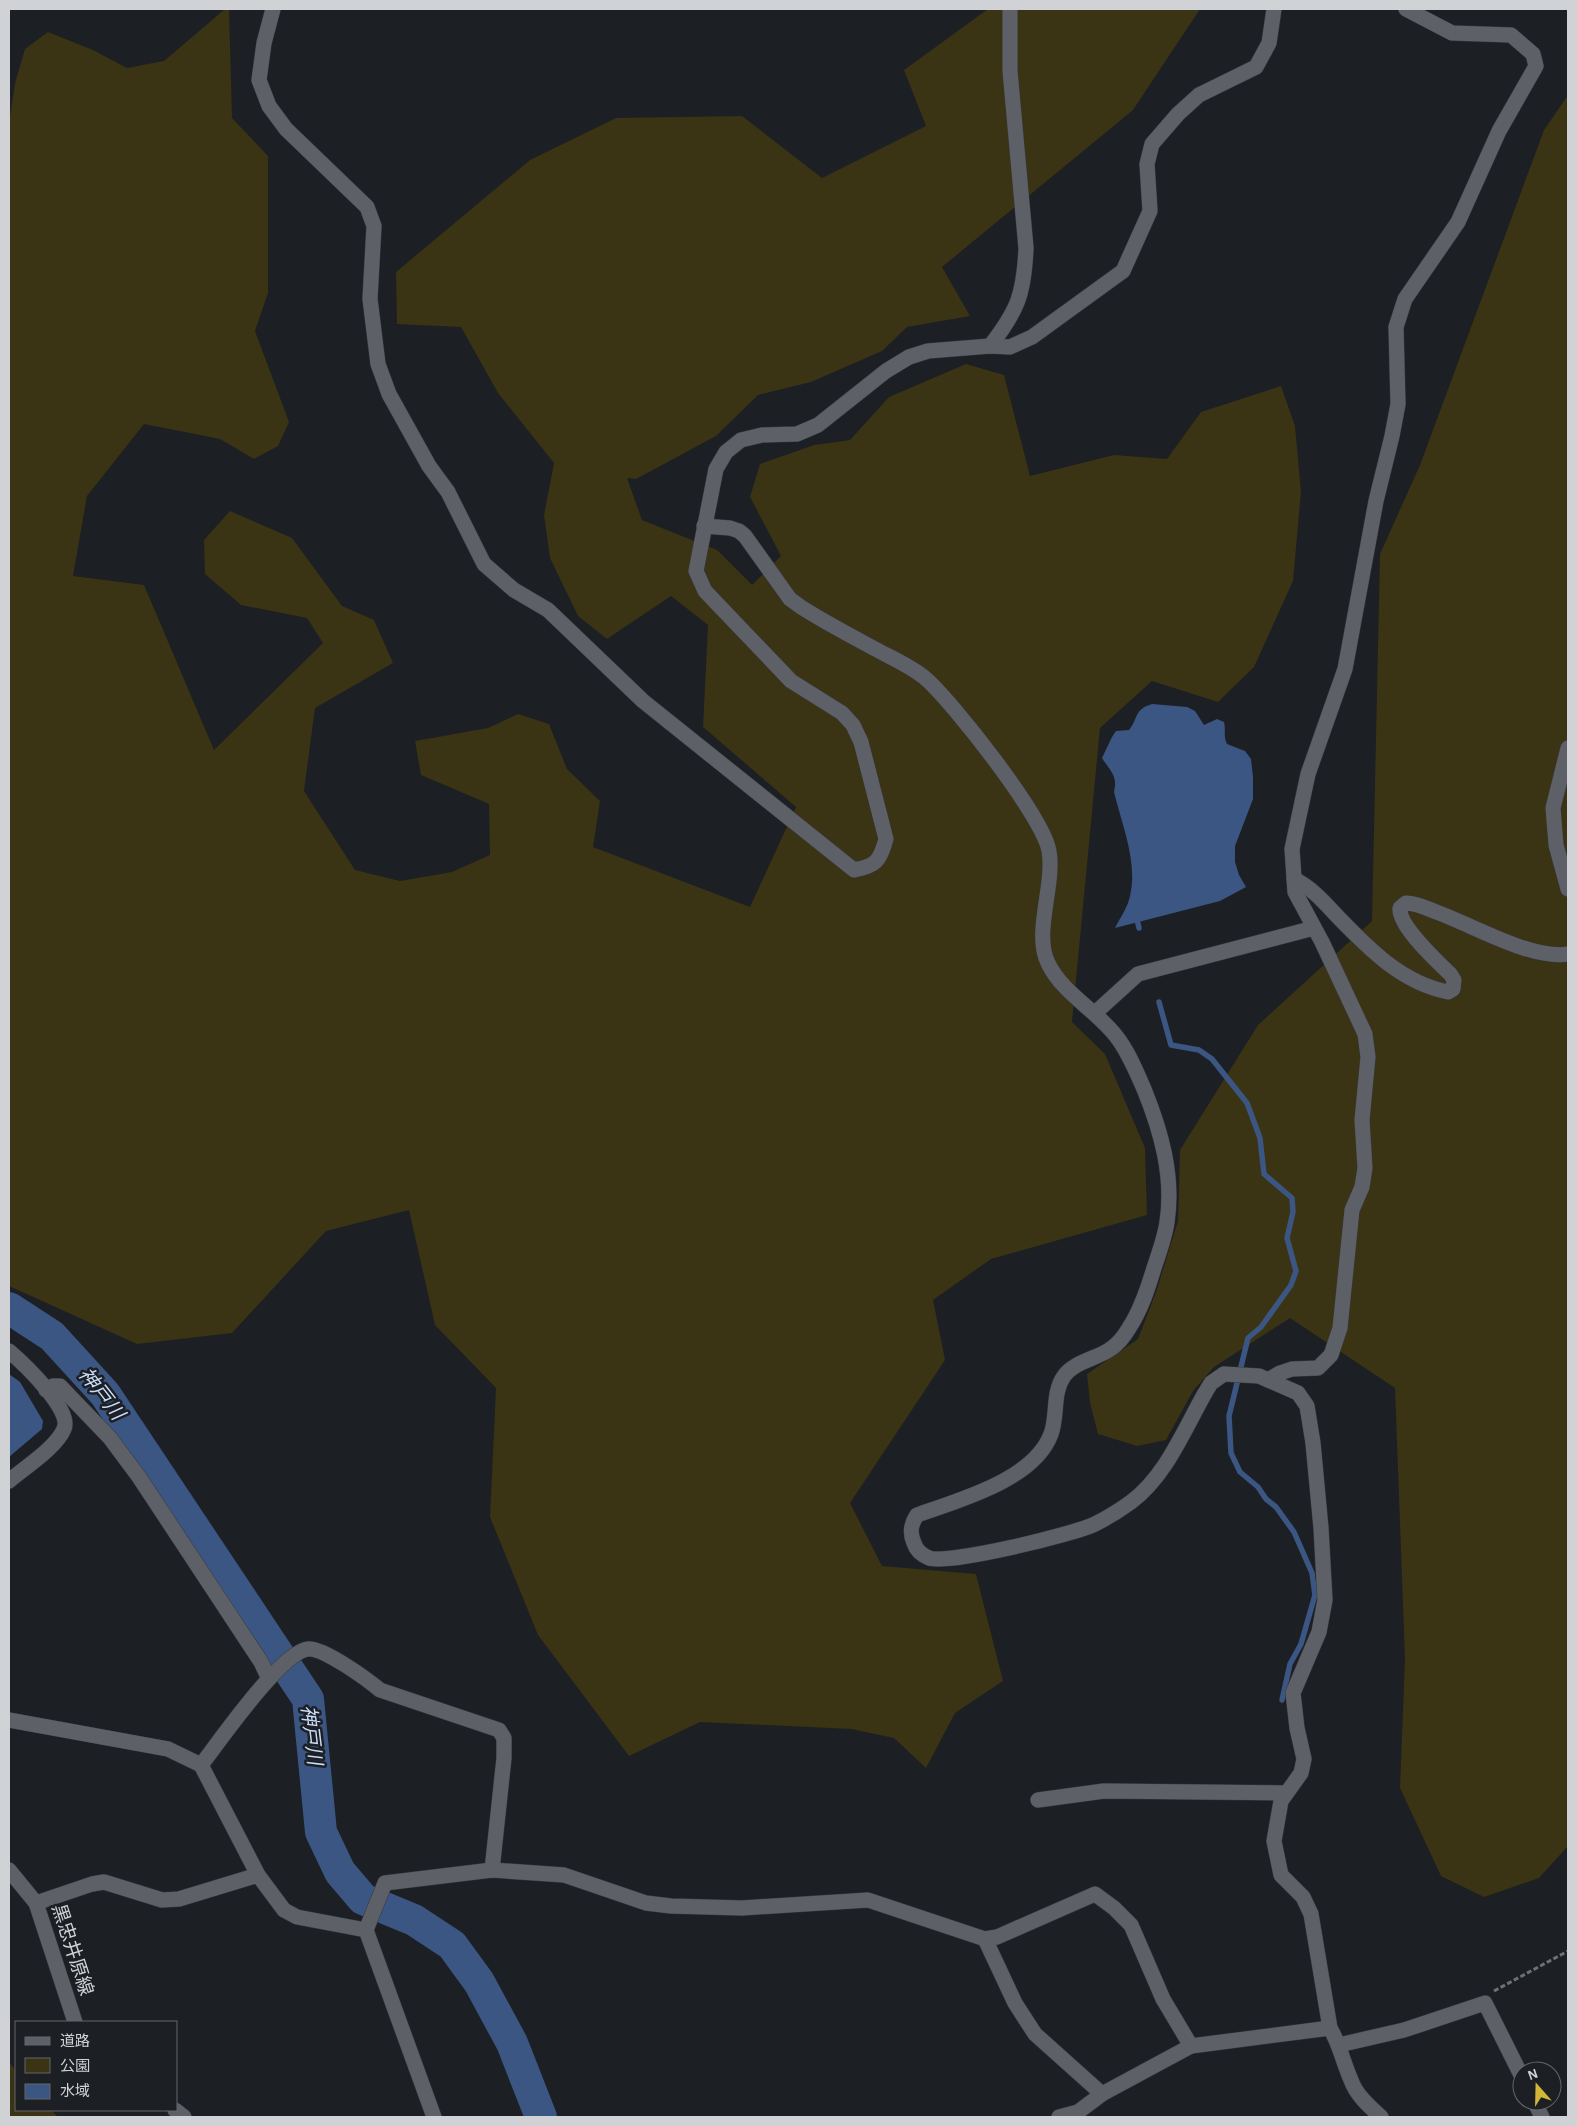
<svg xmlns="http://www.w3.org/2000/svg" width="1577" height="2126" viewBox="0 0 1577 2126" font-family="'Alegreya Sans','Noto Sans JP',sans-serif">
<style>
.green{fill:#3a3314}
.water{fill:#3b5682}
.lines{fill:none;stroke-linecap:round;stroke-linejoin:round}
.stream{stroke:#3b5682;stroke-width:5.5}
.river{stroke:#3b5682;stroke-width:32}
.minor-casing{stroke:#37393d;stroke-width:16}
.secondary-casing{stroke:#37393d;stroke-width:16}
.path{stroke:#6d7074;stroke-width:3;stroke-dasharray:5 2.5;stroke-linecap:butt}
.minor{stroke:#5d6167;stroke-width:15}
.secondary{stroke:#5d6167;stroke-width:15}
.labels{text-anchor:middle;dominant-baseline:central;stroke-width:5;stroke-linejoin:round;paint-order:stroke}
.street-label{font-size:19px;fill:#d0d2d5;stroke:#1c1f24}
.water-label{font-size:20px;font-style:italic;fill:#c9dbf7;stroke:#1c1f24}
</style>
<rect width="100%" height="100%" fill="#1c1f24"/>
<!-- green -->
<g class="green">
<polygon points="225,9 229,9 232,118 268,156 268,293 255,331 289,422 278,446 254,459 220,439 144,424 87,496 73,576 144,585 214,750 323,643 307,618 241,605 205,574 204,540 230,511 292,538 342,606 374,620 393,663 315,708 304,791 355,870 400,881 452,872 490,855 489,804 421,775 415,741 488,728 518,714 549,724 567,769 600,801 593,847 750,907 796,807 703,727 708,625 671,596 607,639 578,616 550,558 544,515 554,463 498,393 461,327 397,324 396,272 530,160 616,118 742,116 822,178 926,126 904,70 988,9 1200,9 1133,110 942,267 970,316 907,327 882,351 811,382 758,395 716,436 636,479 627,478 642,520 717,550 752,585 781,556 750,497 760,464 814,445 850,440 889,397 966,364 1004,375 1030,476 1114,455 1167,459 1201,412 1281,386 1295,426 1301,492 1293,581 1254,667 1218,702 1152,681 1100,728 1072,1022 1105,1054 1145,1148 1147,1215 991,1259 933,1300 945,1360 850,1503 882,1566 976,1574 1003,1681 955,1713 926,1768 894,1738 851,1729 700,1722 629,1756 538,1635 490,1517 496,1388 435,1325 409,1210 326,1231 232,1333 137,1344 9,1286 9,123 15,83 25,49 48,32 93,50 127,68 164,61"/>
<polygon points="1568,95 1568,1846 1539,1878 1484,1897 1441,1876 1400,1788 1405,1658 1395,1388 1290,1318 1214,1367 1193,1391 1166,1440 1137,1446 1098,1434 1090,1403 1087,1374 1138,1339 1156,1292 1178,1221 1180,1150 1258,1025 1372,921 1380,554 1420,465 1544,130"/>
<polygon points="9,2062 16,2071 16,2110 51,2110 58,2117 9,2117"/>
</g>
<!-- water -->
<g class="water">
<path d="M 1152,704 L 1187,707 L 1195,711 L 1204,725 L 1217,719 L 1224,722 C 1226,730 1223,736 1227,744 L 1245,751 L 1251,759 L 1253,777 L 1253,799 L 1235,846 L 1235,862 L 1239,875 L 1246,887 L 1220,901 L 1115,928 C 1120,918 1128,907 1130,896 C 1138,862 1122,825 1114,792 C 1118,775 1110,771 1102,758 L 1112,737 L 1116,731 L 1129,730 C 1139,718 1133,710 1152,704 Z"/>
<polygon points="9,1374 20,1382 43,1421 42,1429 9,1457"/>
</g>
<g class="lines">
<!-- stream -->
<g class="stream">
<polyline points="1136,915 1139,928"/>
<polyline points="1159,1002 1171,1045 1199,1050 1212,1059 1247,1103 1260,1138 1264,1174 1292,1198 1293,1212 1287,1238 1296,1271 1291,1285 1261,1327 1248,1338 1229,1416 1231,1453 1240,1472 1258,1487 1266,1499 1276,1507 1294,1532 1312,1573 1315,1595 1301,1644 1290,1664 1282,1700"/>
</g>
<!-- river -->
<polyline class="river" points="9,1308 52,1336 105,1394 308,1699 321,1832 340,1872 363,1899 414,1920 452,1945 479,1982 512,2043 541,2117"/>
<defs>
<g id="minor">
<path d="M 273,9 L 264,43 L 259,80 L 269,106 L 286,129 L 367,207 L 374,226 L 370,299 L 378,364 L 389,394 L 429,466 L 448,492 L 484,564 L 514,590 L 548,610 L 643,701 L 854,870 C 876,866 880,861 886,839 L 861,742 L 853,725 L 842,713 L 791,681 L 705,591 L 696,571 L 716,469 L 726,452 L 741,440 L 762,435 L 797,434 L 818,425 L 886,371 L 909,357 L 928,351 L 990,346 L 1010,347 L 1032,337 L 1123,271 L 1150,211 L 1147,164 L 1152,144 L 1178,114 L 1199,95 L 1256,67 L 1269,43 L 1274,9"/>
<path d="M 990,346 C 1018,310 1024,294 1026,248 L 1010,71 L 1010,9"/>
<path d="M 704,526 L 730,528 L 739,531 L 745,536 L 790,599 L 801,607 C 826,623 853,637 879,651 C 894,659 912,667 925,678 C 952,701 1044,818 1049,851 C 1055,885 1033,933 1048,963 C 1062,993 1096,1010 1116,1036 C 1128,1051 1136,1071 1144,1089 C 1161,1131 1174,1176 1167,1222 C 1165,1237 1159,1253 1154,1268 C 1148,1288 1141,1310 1129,1328 C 1125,1335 1117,1345 1109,1350 C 1095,1359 1074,1362 1064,1376 C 1052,1393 1058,1416 1051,1434 C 1034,1480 959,1500 917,1515 C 911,1524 909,1532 914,1543 C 916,1550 922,1555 929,1558 C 948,1565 1075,1534 1095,1524 C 1107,1518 1120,1510 1131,1502 C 1166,1476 1184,1430 1205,1393 L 1211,1383 L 1224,1374 L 1259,1376 L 1298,1393 L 1307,1406 L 1313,1443 L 1321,1528 L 1325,1600 L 1319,1632 L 1293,1693 L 1297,1728 L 1304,1759 L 1301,1773 L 1281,1801 L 1274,1841 L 1281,1875 L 1303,1897 L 1311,1914 L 1330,2028 C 1340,2045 1343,2062 1351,2080 C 1356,2095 1370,2107 1381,2117"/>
<polyline points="1568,748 1553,808 1556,845 1568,889"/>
<path d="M 1294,879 C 1312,888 1324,902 1338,917 C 1369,949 1402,983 1448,992 L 1453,989 L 1454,980 L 1451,975 C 1438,962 1398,926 1400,908 L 1406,903 C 1417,903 1428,909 1439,913 C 1474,926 1532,960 1568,954"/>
<polyline points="1095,1013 1138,974 1314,928"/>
<path d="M 9,1351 C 23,1363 73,1410 64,1429 C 56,1448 24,1468 9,1481"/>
<polyline points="1268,1380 1280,1373 1292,1369 1318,1368 1331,1355 1340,1328 1352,1210 1362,1187 1365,1168 1362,1120 1368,1057 1365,1034 1322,942 1295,892 1292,849 1308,774 1345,669 1376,501 1392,436 1398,404 1396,327 1405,299 1458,222 1499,131 1536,66 1533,54 1511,35 1452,33 1406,9"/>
<polyline points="46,1390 53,1386 60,1386 110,1438 139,1477 261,1662 269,1679"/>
<polyline points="9,1720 168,1749 201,1765 258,1875 284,1910 297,1917 366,1930 434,2117"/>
<path d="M 201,1765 C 219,1742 281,1652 308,1649 C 323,1647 368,1680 380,1690 L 499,1730 L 504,1738 L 504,1758 L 492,1870"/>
<polyline points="1038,1800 1104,1791 1285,1793"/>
<polyline points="36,1903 92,1884 104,1882 162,1900 179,1899 258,1875"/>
<polyline points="366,1930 385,1883 492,1870 564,1875 646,1903 671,1906 742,1908 868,1900 985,1939 997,1937 1095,1894 1114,1908 1131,1925 1163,1999 1191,2046 1330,2028"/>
<polyline points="985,1939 1015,2003 1035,2034 1102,2094"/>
<polyline points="1339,2045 1404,2030 1485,2003 1522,2077"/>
<polyline points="1534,2101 1542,2117"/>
<polyline points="1059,2117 1078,2112 1102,2094 1191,2046"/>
</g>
<g id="secondary">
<polyline points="9,1870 36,1903 75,2022"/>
<polyline points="175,2110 184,2117"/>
</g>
</defs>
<!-- minor casing -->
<use href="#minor" class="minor-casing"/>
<!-- secondary casing -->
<use href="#secondary" class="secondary-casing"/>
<!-- path -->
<polyline class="path" points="1494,1991 1568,1951"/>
<!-- minor -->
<use href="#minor" class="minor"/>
<!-- secondary -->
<use href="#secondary" class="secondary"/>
</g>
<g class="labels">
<!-- street labels -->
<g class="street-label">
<text transform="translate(72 1950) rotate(72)">黒忠井原線</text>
</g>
<!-- water labels -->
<g class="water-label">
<text transform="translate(101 1394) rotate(52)">神戸川</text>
<text transform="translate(311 1735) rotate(83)">神戸川</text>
</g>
</g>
<!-- border -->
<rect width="1577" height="2126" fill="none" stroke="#d0d2d5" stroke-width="20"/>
<!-- legend -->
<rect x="15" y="2021" width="162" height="90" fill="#1c1f24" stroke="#64676b"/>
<rect x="25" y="2037" width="25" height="8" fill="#5d6167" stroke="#64676b"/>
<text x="60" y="2046" font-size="15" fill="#d0d2d5">道路</text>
<rect x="25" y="2058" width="25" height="15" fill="#3a3314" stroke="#64676b"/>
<text x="60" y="2071" font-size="15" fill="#d0d2d5">公園</text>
<rect x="25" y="2084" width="25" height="15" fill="#3b5682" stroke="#64676b"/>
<text x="60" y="2096" font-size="15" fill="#d0d2d5">水域</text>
<!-- north arrow -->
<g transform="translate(1537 2086) rotate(340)"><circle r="24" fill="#1c1f24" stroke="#64676b"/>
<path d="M0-4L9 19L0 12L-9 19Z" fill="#d2b635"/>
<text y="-8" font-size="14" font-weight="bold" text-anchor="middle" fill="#d0d2d5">N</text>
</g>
</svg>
